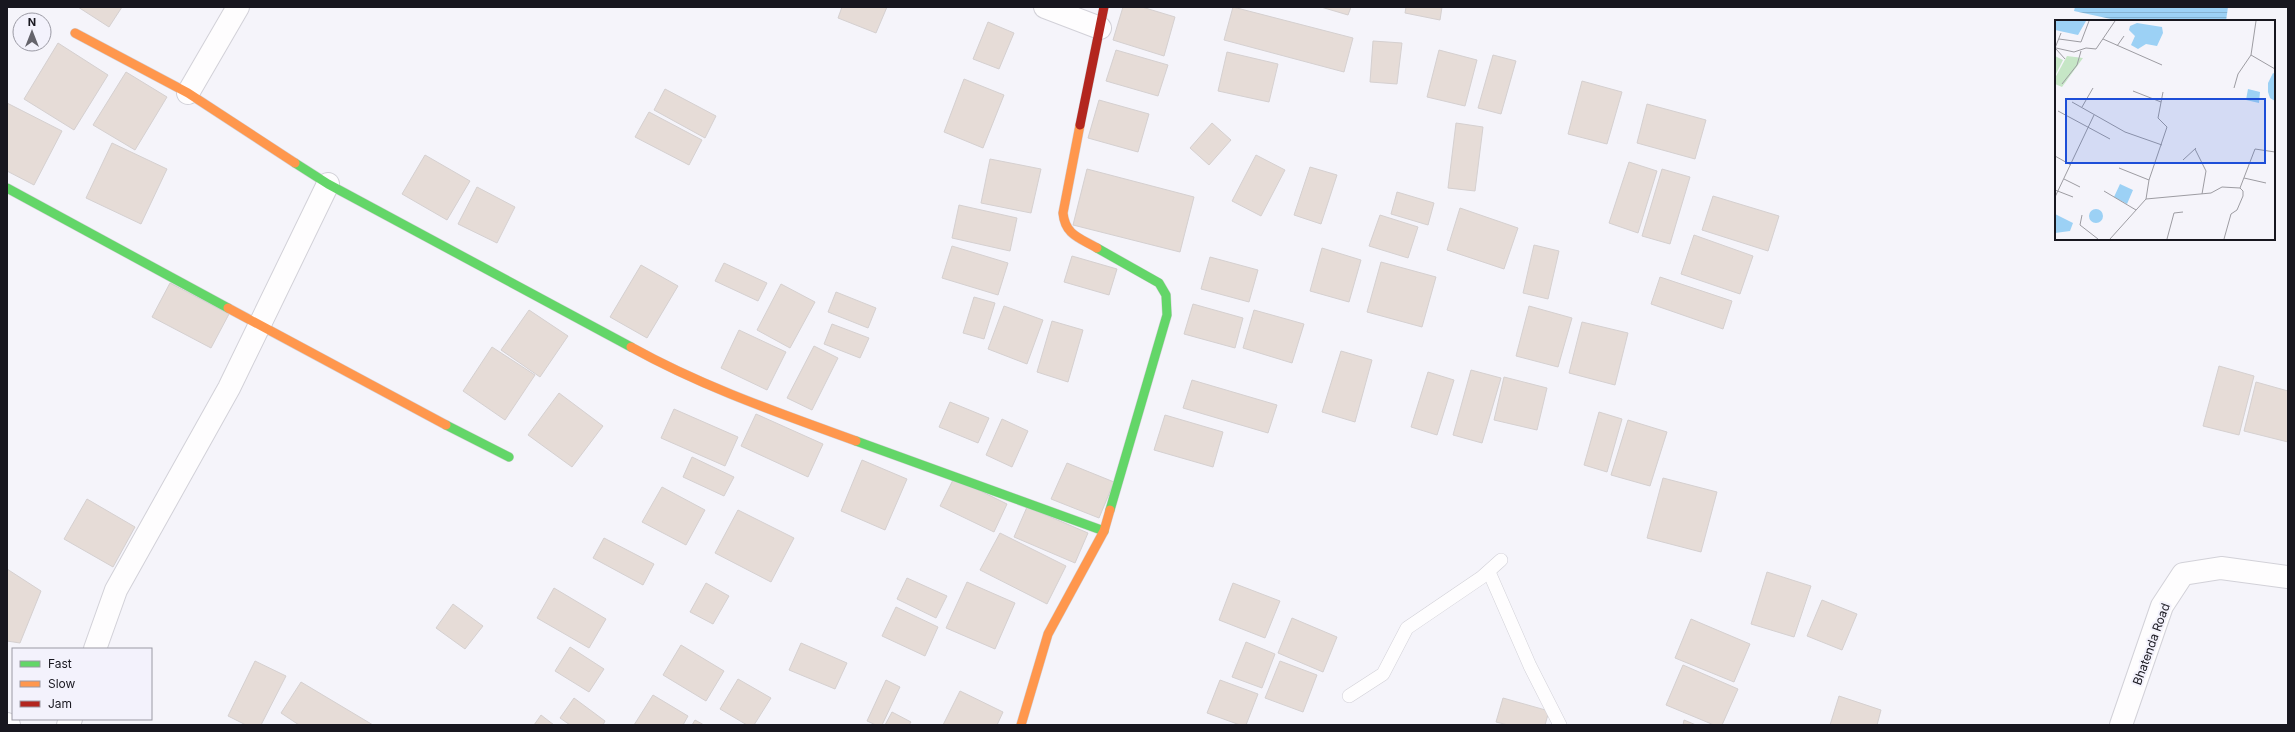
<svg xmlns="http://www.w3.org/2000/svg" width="2295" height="732" viewBox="0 0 2295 732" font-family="Inter,sans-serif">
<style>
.water{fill:url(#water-rules)}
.building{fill:#e6dcd7;stroke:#d5d0d0}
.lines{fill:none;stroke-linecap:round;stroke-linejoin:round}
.lane-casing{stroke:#d2d1d8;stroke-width:14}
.street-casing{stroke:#d2d1d8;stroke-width:24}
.fast-casing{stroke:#d2d1d8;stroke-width:10}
.slow-casing{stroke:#d2d1d8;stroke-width:10}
.jam-casing{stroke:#d2d1d8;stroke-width:10}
.lane{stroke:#fefdfe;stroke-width:13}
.street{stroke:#fefdfe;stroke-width:22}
.fast{stroke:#63d668;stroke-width:9}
.slow{stroke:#ff974d;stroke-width:9}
.jam{stroke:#b3261e;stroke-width:9}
.labels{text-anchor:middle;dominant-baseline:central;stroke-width:4;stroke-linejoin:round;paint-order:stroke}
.street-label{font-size:12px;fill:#18171f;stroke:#f3f2fc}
.inset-road{fill:none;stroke:#9d9ca2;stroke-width:1}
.view{fill:#1d4ed8;fill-opacity:0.15;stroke:#1d4ed8;stroke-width:2}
.inset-edge{fill:none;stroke:#18171f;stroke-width:2}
</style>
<defs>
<pattern id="water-rules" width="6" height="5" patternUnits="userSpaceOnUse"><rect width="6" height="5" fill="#9cd1f5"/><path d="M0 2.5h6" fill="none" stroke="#86b3d2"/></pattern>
</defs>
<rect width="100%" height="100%" fill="#f5f4fa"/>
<!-- water -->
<polygon class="water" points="2075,7 2228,7 2226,21 2120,21 2074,11"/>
<!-- building -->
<g class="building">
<polygon points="78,7 122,7 109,27"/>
<polygon points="842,7 887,7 876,33 838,18"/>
<polygon points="1123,7 1142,7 1175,17 1164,56 1113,40"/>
<polygon points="1233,7 1353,38 1344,72 1224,40"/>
<polygon points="1321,7 1351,7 1348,15"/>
<polygon points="1406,7 1442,7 1440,20 1405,13"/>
<polygon points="988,22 1014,33 999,69 973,59"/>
<polygon points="1373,41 1402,43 1397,84 1370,82"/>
<polygon points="58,43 108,75 74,130 24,99"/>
<polygon points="1116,50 1168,65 1158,96 1106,81"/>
<polygon points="1439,50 1477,60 1465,106 1427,97"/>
<polygon points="1227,52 1278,64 1269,102 1218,91"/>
<polygon points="1493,55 1516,61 1501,114 1478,108"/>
<polygon points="126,72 167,97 135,150 93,125"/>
<polygon points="964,79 1004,95 983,148 944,132"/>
<polygon points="1582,81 1622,92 1607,144 1568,134"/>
<polygon points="665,89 716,116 705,138 654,110"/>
<polygon points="1099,100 1149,114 1138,152 1088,138"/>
<polygon points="7,103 62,131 34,185 7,171"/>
<polygon points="1647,104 1706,120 1695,159 1637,143"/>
<polygon points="649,112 702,140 689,165 635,137"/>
<polygon points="1212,123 1231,140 1209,165 1190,148"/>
<polygon points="1456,123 1483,127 1475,191 1448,188"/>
<polygon points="112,143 167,169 141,224 86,198"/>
<polygon points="425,155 470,181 447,220 402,194"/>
<polygon points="1256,155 1285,170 1261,216 1232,201"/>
<polygon points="990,159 1041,169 1031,213 981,203"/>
<polygon points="1629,162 1657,171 1638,233 1609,223"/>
<polygon points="1310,167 1337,175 1321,224 1294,215"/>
<polygon points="1087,169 1194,197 1180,252 1073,225"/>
<polygon points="1662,169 1690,177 1670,244 1642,236"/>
<polygon points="477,187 515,207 497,243 458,224"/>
<polygon points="1397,192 1434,203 1428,225 1391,214"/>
<polygon points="1713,196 1779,216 1768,251 1702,230"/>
<polygon points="959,205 1017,218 1010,251 952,238"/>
<polygon points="1460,208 1518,228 1504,269 1447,250"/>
<polygon points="1380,215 1418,227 1408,258 1369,246"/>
<polygon points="1694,235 1753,256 1740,294 1681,274"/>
<polygon points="1534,245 1559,251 1548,299 1523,293"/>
<polygon points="952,246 1008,263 998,295 942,278"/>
<polygon points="1322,248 1361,260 1349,302 1310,291"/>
<polygon points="1072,256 1117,269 1109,295 1064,282"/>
<polygon points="1210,257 1258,270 1249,302 1201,289"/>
<polygon points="1381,262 1436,277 1422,327 1367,312"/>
<polygon points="724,263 767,283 758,301 715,281"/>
<polygon points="641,265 678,286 647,338 610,317"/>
<polygon points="1660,277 1732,301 1723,329 1651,304"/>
<polygon points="170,283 229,314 211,348 152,317"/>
<polygon points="781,284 815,302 790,348 757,330"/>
<polygon points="836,292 876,308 868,328 828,312"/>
<polygon points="974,297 995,303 984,339 963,333"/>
<polygon points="1193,304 1243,318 1235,348 1184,334"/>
<polygon points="1004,306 1043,320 1027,364 988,349"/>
<polygon points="1529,306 1572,318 1558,367 1516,356"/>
<polygon points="529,310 568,336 540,377 501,350"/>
<polygon points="1254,310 1304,324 1292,363 1243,348"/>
<polygon points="1052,321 1083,330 1068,382 1037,372"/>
<polygon points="1582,322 1628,333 1615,385 1569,373"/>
<polygon points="832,324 869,338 860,358 824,344"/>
<polygon points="739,330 786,352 767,390 721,368"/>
<polygon points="814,346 838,358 812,410 787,398"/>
<polygon points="492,347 535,375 505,420 463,391"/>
<polygon points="1341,351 1372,360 1355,422 1322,412"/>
<polygon points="2219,366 2254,376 2239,435 2203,426"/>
<polygon points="1471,370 1501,378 1482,443 1453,435"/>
<polygon points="1428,372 1454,380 1437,435 1411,427"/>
<polygon points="1504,377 1547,388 1537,430 1494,420"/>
<polygon points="1192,380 1277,405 1268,433 1183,408"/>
<polygon points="2256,382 2288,391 2288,442 2244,431"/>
<polygon points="559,393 603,426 572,467 528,435"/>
<polygon points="950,402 989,418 978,443 939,427"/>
<polygon points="674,409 738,437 725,466 661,438"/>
<polygon points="1599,412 1622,419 1607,472 1584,465"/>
<polygon points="756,414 823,444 808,477 741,446"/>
<polygon points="1165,415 1223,432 1213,467 1154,450"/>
<polygon points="1002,419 1028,431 1012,467 986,455"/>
<polygon points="1628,420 1667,432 1650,486 1611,475"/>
<polygon points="692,457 734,477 724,496 683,477"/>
<polygon points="862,460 907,479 885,530 841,511"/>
<polygon points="1067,463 1114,482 1099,518 1051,499"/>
<polygon points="954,478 1007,504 994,532 940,506"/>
<polygon points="1663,478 1717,492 1701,552 1647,538"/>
<polygon points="662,487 705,510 686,545 642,522"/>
<polygon points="87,499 135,527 113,567 64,539"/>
<polygon points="1027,507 1088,533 1075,563 1014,537"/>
<polygon points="738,510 794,538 771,582 715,553"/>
<polygon points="1000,533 1066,566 1047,604 980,570"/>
<polygon points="604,538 654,564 643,585 593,558"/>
<polygon points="7,569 41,591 20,643 7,641"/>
<polygon points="1767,572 1811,586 1794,637 1751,624"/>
<polygon points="907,578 947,596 936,618 897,599"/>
<polygon points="967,582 1015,603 995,649 946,628"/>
<polygon points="706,583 729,596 713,624 690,612"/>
<polygon points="1233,583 1280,601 1265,638 1219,620"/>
<polygon points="554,588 606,619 589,648 537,618"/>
<polygon points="1822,600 1857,614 1842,650 1807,636"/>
<polygon points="453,604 483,626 465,649 436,628"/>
<polygon points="896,607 938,627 925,656 882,636"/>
<polygon points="1292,618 1337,637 1323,672 1278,653"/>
<polygon points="1691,619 1750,644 1734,682 1675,658"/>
<polygon points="1246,642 1275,654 1262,688 1232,677"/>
<polygon points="801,643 847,663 835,689 789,670"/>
<polygon points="681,645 724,671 706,701 663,675"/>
<polygon points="570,647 604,669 589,692 555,671"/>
<polygon points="255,661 286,676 261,725 246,725 228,716"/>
<polygon points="1280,661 1317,675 1303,712 1265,698"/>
<polygon points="1683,665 1738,689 1722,725 1714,725 1666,705"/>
<polygon points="738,679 771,698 754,725 747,725 720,709"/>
<polygon points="886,680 900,687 882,725 876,725 867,721"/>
<polygon points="1220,680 1258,694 1246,725 1240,725 1207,713"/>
<polygon points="301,682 373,725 299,725 281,713"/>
<polygon points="960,691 1003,712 997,725 943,725"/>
<polygon points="653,695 688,716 683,725 634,725"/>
<polygon points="1839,696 1881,710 1877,725 1830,725"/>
<polygon points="574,698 605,721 603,725 570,725 560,718"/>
<polygon points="1503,698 1549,711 1545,725 1508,725 1496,722"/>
<polygon points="892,712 911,722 909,725 885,725"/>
<polygon points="541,715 554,725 534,725"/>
<polygon points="695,720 704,725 692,725"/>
<polygon points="1684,720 1696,725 1683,725"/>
</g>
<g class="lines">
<defs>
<g id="lane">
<polyline points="1489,572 1530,666 1560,725"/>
<polyline points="1349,696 1383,674 1407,628 1482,577 1501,560"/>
</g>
<g id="street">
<polyline points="1045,7 1100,28"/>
<polyline points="188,93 238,7"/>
<polyline points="95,649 116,590 229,388 328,184"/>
<polyline points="7,724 9,725"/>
<polyline points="68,725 71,719"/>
<polyline points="2121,725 2162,606 2183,574 2221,568 2288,577"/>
</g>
<g id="fast">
<polyline points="295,163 328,184 631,347"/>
<polyline points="7,188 228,308"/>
<polyline points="1097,248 1159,283 1166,295 1167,315 1110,510"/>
<polyline points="446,425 509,457"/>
<polyline points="856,441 1104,531"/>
</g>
<g id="slow">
<polyline points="75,33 188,93 295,163"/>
<path d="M 1080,125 L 1063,213 C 1065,235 1080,238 1097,248"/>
<polyline points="228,308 446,425"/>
<path d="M 631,347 C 703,387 779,413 856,441"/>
<polyline points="1021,725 1048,634 1104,531 1110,510"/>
</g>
<polyline id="jam" points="1080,125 1104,7"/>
</defs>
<!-- lane casing -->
<use href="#lane" class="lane-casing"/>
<!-- street casing -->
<use href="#street" class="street-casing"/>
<!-- fast casing -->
<use href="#fast" class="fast-casing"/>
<!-- slow casing -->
<use href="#slow" class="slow-casing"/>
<!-- jam casing -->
<use href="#jam" class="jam-casing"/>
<!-- lane -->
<use href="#lane" class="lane"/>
<!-- street -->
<use href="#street" class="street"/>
<!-- fast -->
<use href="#fast" class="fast"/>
<!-- slow -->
<use href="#slow" class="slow"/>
<!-- jam -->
<use href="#jam" class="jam"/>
</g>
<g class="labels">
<!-- street labels -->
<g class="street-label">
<text transform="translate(2151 644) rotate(-70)">Bhatenda Road</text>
</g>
</g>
<!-- overview -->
<g transform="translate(2055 20)">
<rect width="220" height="220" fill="#f5f4fa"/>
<path d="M 12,36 L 28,38 L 7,67 L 0,64 L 0,58 Z" fill="#c6e6c6"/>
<path d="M 0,36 L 8,40 L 0,56 Z" fill="#c6e6c6"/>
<path d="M 0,1 L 31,1 L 23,15 L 0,10 ZM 82,3 L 107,7 L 108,13 L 102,26 L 91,24 L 83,29 L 76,25 L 80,16 L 74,10 L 75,6 ZM 218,53 L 220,54 L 220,81 L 215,78 L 213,72 L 213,63 ZM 193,69 L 205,72 L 204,83 L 191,80 ZM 65,164 L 78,170 L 72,184 L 59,177 ZM34 196a7 7 0 1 1 14 0a7 7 0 1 1-14 0ZM 0,194 L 18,203 L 15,211 L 0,213 Z" fill="#9cd1f5"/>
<path class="inset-road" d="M 201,1 L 196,35 L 220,49M 4,19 L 26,22 L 34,1M 48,19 L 107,45M 62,26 L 69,16M 0,28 L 6,13M 1,28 L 19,32 L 31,28 L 41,29 L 60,1M 1,29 L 10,39M 7,64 L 22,45 L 26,31M 179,68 L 183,54 L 196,35M 78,71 L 106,82M 17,82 L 70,112 L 107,125M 27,87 L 38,68M 3,91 L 55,119M 140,129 L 151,151 L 147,174M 0,136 L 16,145M 128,140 L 141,128M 64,148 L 94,160M 189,158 L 211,163M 9,159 L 25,167M 0,170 L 18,177M 49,171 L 81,190M 0,177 L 39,95M 91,179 L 94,160 L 112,107 L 103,98 L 108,72M 27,195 L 25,205 L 43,219M 55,219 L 91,179 L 156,173 L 167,167 L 185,168 L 200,129 L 220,132M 112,219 L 119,193 L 128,192M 169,219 L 176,194 L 182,190 L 188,176 L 188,171 L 185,168"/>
<path class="view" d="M 11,79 L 210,79 L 210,143 L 11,143 Z"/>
<rect width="220" height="220" class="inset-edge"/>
</g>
<!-- border -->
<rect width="2295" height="732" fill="none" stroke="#18171f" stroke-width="16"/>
<!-- legend -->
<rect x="12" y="648" width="140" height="72" fill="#f3f2fc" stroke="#9b9aa4"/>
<rect x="20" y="661" width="20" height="6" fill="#63d668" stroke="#9b9aa4"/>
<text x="48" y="668" font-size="12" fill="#18171f">Fast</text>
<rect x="20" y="681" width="20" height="6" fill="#ff974d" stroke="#9b9aa4"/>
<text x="48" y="688" font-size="12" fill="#18171f">Slow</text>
<rect x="20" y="701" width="20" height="6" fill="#b3261e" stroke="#9b9aa4"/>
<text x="48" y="708" font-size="12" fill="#18171f">Jam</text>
<!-- north arrow -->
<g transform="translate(32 32)"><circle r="19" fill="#f3f2fc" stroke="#9b9aa4"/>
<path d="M0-3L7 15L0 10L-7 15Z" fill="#65646c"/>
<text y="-6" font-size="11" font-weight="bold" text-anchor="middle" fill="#18171f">N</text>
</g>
</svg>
